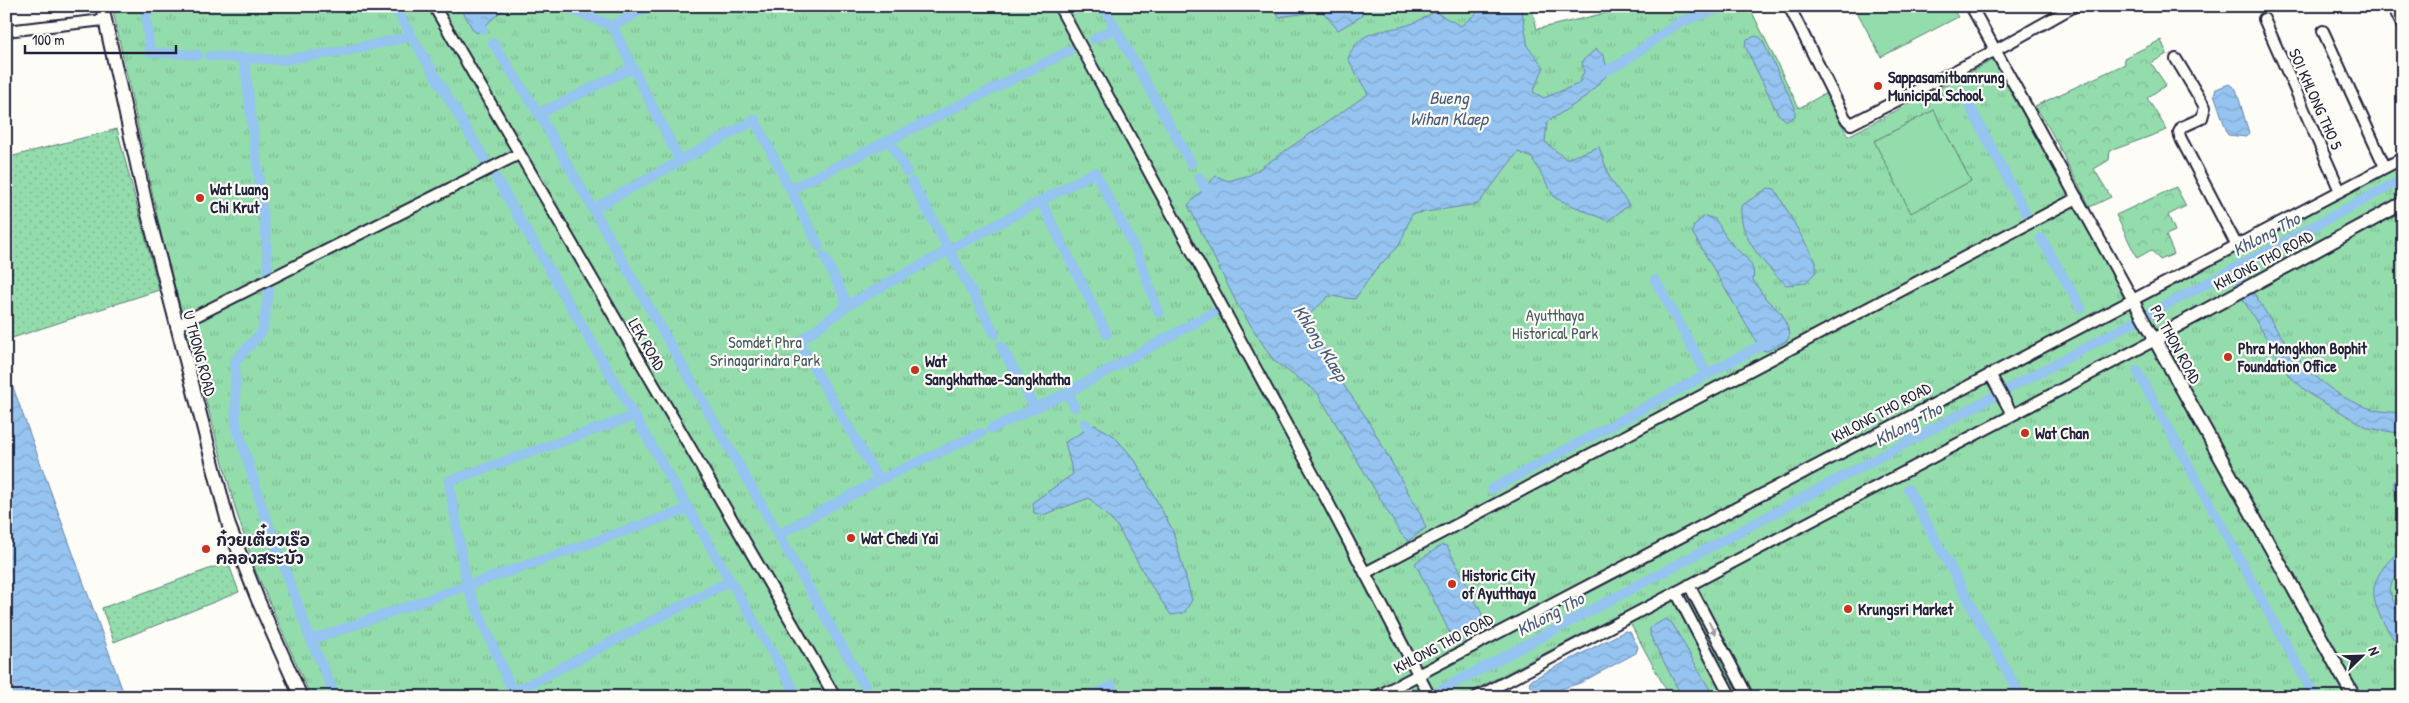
<svg xmlns="http://www.w3.org/2000/svg" width="2409" height="703" viewBox="0 0 2409 703" font-family="'Patrick Hand','Playpen Sans Thai',sans-serif">
<style>
.grass{fill:url(#grass-dots);stroke:#5a7f74}
.forest{fill:url(#forest-crowns);stroke:#5a7f74}
.park{fill:url(#park-tufts);stroke:#5a7f74}
.pitch{fill:#93dcac;stroke:#5a7f74}
.water{fill:url(#water-waves);stroke:#6783a8}
.lines{fill:none;stroke-linecap:round;stroke-linejoin:round}
.canal{stroke:#95c4f0;stroke-width:10}
.minor-casing{stroke:#22223b;stroke-width:14}
.major-casing{stroke:#22223b;stroke-width:16}
.minor{stroke:#fdfcf7;stroke-width:10}
.major{stroke:#fdfcf7;stroke-width:12}
.oneway{fill:#9a9aa2}
.poi-dot{fill:#c8321e;stroke:#fdfcf7;stroke-width:2}
.labels{text-anchor:middle;dominant-baseline:central;stroke-width:4.5;stroke-linejoin:round;paint-order:stroke}
.poi-label{font-size:16px;font-weight:bold;fill:#22223b;stroke:#fdfcf7;text-anchor:start}
.street-label{font-size:16px;fill:#22223b;stroke:#fdfcf7}
.park-label{font-size:16px;fill:#445a5d;stroke:#fdfcf7}
.water-label{font-size:18px;font-style:italic;fill:#4a5b7a;stroke:#fdfcf7}
</style>
<defs>
<pattern id="grass-dots" width="8" height="8" patternUnits="userSpaceOnUse" patternTransform="scale(1.25)"><rect width="8" height="8" fill="#93dcac"/><path d="M2 2h.1M6 6h.1" fill="none" stroke="#7ebc95" stroke-width="1.8" stroke-linecap="round"/></pattern>
<pattern id="forest-crowns" width="20" height="18" patternUnits="userSpaceOnUse" patternTransform="scale(1.25)"><rect width="20" height="18" fill="#93dcac"/><path d="M2 6a3 3 0 1 1 6 0M12 15a3 3 0 1 1 6 0" fill="none" stroke="#7ebc95"/></pattern>
<pattern id="park-tufts" width="24" height="20" patternUnits="userSpaceOnUse" patternTransform="scale(1.25)"><rect width="24" height="20" fill="#93dcac"/><path d="M3 7l-1-3M5 7V3M7 7l1-3M15 17l-1-3M17 17v-4M19 17l1-3" fill="none" stroke="#7ebc95"/></pattern>
<pattern id="water-waves" width="16" height="10" patternUnits="userSpaceOnUse" patternTransform="scale(1.25)"><rect width="16" height="10" fill="#95c4f0"/><path d="M0 5q4-4 8 0t8 0" fill="none" stroke="#80a8cf"/></pattern>
</defs>
<rect width="100%" height="100%" fill="#fdfcf7"/>
<filter id="ink" filterUnits="userSpaceOnUse"><feTurbulence type="fractalNoise" baseFrequency=".02" numOctaves="2"/><feDisplacementMap in="SourceGraphic" scale="10" xChannelSelector="R" yChannelSelector="G"/><feConvolveMatrix kernelMatrix="1 2 1 2 8 2 1 2 1" color-interpolation-filters="sRGB"/></filter>
<g filter="url(#ink)">
<!-- grass -->
<g class="grass">
<polygon points="117,129 159,290 6,340 6,158"/>
<polygon points="228,562 239,592 114,642 102,608"/>
</g>
<!-- forest -->
<g class="forest">
<polygon points="2161,40 2167,54 2151,63 2166,85 2147,98 2167,130 2110,151 2109,160 2094,169 2111,197 2090,207 2050,130 2035,106 2125,64 2124,58"/>
<polygon points="2176,187 2186,206 2168,215 2175,231 2166,235 2174,254 2160,260 2151,250 2137,258 2116,215"/>
</g>
<!-- park -->
<polygon class="park" points="112,6 1531,6 1537,29 1636,6 1749,6 1799,108 1826,93 1848,136 1993,60 2131,308 2403,164 2403,697 1670,697 1624,612 1461,697 311,697 256,572 236,511 164,247"/>
<!-- pitch -->
<g class="pitch">
<polygon points="1854,6 1951,6 1958,17 1881,57"/>
<polygon points="1934,110 1971,181 1911,213 1874,141"/>
</g>
<!-- water -->
<g class="water">
<polygon points="460,6 507,6 477,33 473,30"/>
<polygon points="1275,6 1361,6 1362,16 1338,30 1322,11 1279,17"/>
<path d="M 1485,6 L 1521,6 L 1528,47 L 1544,67 L 1533,92 L 1544,98 L 1578,84 L 1584,72 L 1582,61 L 1596,49 L 1604,56 L 1608,74 L 1583,99 L 1547,122 L 1545,142 L 1566,159 L 1599,147 L 1610,179 L 1629,205 L 1608,221 L 1555,198 L 1532,158 L 1518,152 L 1478,204 L 1412,214 L 1399,246 L 1375,270 L 1355,299 L 1329,296 L 1307,317 L 1340,380 L 1366,417 L 1420,513 L 1426,528 L 1408,541 L 1401,534 L 1317,392 L 1273,360 L 1237,304 L 1188,205 L 1216,176 L 1228,181 L 1250,175 L 1368,94 L 1348,59 C 1359,27 1385,33 1411,24 C 1419,21 1427,16 1435,12 L 1461,26 Z"/>
<polygon points="1756,36 1761,38 1795,107 1795,116 1787,121 1778,114 1745,46 1747,39"/>
<polygon points="2229,84 2236,89 2249,133 2246,137 2228,135 2214,94 2216,89"/>
<path d="M 1768,188 L 1775,189 L 1816,262 L 1816,272 L 1805,283 L 1786,285 C 1765,265 1738,237 1741,206 Z"/>
<path d="M 1705,216 L 1715,219 C 1720,226 1724,235 1730,242 C 1740,255 1757,261 1753,280 L 1766,299 L 1782,314 L 1790,334 L 1787,341 L 1767,351 L 1761,350 L 1692,232 L 1694,225 Z"/>
<path d="M 2252,290 C 2282,339 2313,392 2372,409 C 2382,412 2393,412 2403,413 L 2403,434 L 2369,428 L 2312,396 L 2289,376 L 2241,296 Z"/>
<polygon points="6,370 10,379 125,697 6,697"/>
<polygon points="1095,425 1113,435 1135,460 1173,531 1192,600 1184,613 1171,615 1152,587 1117,526 1089,498 1043,515 1034,513 1033,502 1073,474 1065,442"/>
<polygon points="2403,475 2403,510 2394,489 2394,481"/>
<polygon points="1442,545 1447,546 1483,616 1482,621 1456,636 1450,633 1415,563"/>
<path d="M 2403,547 L 2403,570 L 2394,578 L 2389,590 L 2403,624 L 2403,652 C 2391,636 2366,602 2376,581 C 2381,567 2393,557 2403,547 Z"/>
<polygon points="1665,619 1672,623 1714,697 1682,697 1650,635 1650,628"/>
<polygon points="1625,631 1630,632 1638,647 1636,653 1580,683 1546,694 1533,690 1529,683 1533,679"/>
</g>
<g class="lines">
<!-- canal -->
<g class="canal">
<polyline points="145,6 150,52 198,55"/>
<polyline points="394,6 485,160"/>
<polyline points="471,6 483,29"/>
<polyline points="563,6 612,26"/>
<polyline points="650,6 612,26 680,161 755,120 819,246"/>
<polyline points="1103,6 1191,163"/>
<polyline points="1094,39 1115,28"/>
<polyline points="493,43 539,114 871,697"/>
<polyline points="210,56 282,60 349,50 412,36"/>
<polyline points="244,59 266,237 268,272"/>
<polyline points="1596,75 1620,64 1680,22 1726,6"/>
<polyline points="1964,95 2025,212"/>
<polyline points="539,114 632,68"/>
<polyline points="890,141 907,172"/>
<polyline points="1199,177 1211,198"/>
<polyline points="496,178 798,697"/>
<polyline points="791,189 1069,51"/>
<polyline points="1041,201 1107,334"/>
<polyline points="593,209 680,161"/>
<polyline points="2041,238 2081,308"/>
<polyline points="824,256 848,305 799,342 879,480 981,433"/>
<polyline points="2232,270 2247,295"/>
<polyline points="1655,280 1707,374"/>
<polyline points="269,290 262,332 235,361 236,424 264,513 311,640 336,697"/>
<polyline points="848,305 949,250 912,182"/>
<polyline points="995,334 949,250 1095,172 1137,252 1159,313"/>
<polyline points="1001,346 1035,408"/>
<polyline points="2137,371 2315,697"/>
<polyline points="1067,393 1075,407"/>
<polyline points="1085,423 1096,441"/>
<polyline points="991,429 1067,393 1214,312"/>
<polyline points="1492,489 1771,340"/>
<polyline points="1908,489 2021,697"/>
<polyline points="778,535 879,480"/>
<polyline points="311,640 688,509"/>
<polyline points="504,697 730,581"/>
<polyline points="515,697 467,586 449,481 634,416"/>
<polyline points="1090,697 1112,686"/>
<polyline points="1428,697 2403,179"/>
</g>
<defs>
<g id="minor">
<polyline points="434,6 835,697"/>
<polyline points="1059,6 1320,487 1430,697"/>
<polyline points="1789,6 1845,118 1851,124 1996,50 2075,6"/>
<polyline points="2393,6 2403,27"/>
<polyline points="2264,19 2340,191"/>
<polyline points="6,31 104,20"/>
<polyline points="2323,31 2385,167"/>
<polyline points="2176,59 2205,107 2202,118 2182,127 2179,132 2180,137 2237,246"/>
<polyline points="176,326 519,154"/>
<polyline points="1990,374 2012,414"/>
<polyline points="1365,573 2077,198"/>
<polyline points="1689,585 1748,697"/>
<polyline points="1676,592 1731,697"/>
<polyline points="1376,697 2403,158"/>
<polyline points="1477,697 2155,340 1971,6"/>
</g>
<g id="major">
<polyline points="102,6 148,214 229,526 258,600 301,697"/>
<polyline points="2354,697 2155,340 2173,328 2403,203"/>
</g>
</defs>
<!-- minor casing -->
<use href="#minor" class="minor-casing"/>
<!-- major casing -->
<use href="#major" class="major-casing"/>
<!-- minor -->
<use href="#minor" class="minor"/>
<!-- major -->
<use href="#major" class="major"/>
</g>
<!-- one-way arrows -->
<defs><path id="oneway-solid" d="M-6-.8H1V-3.2L6.5 0L1 3.2V.8H-6Z" transform="scale(1.25)"/></defs>
<use class="oneway" href="#oneway-solid" transform="translate(1712 628) rotate(62)"/>
</g>
<!-- markers -->
<g class="poi-dot">
<circle cx="1878" cy="86" r="5"/>
<circle cx="200" cy="198" r="5"/>
<circle cx="2228" cy="357" r="5"/>
<circle cx="915" cy="370" r="5"/>
<circle cx="2025" cy="433" r="5"/>
<circle cx="851" cy="538" r="5"/>
<circle cx="206" cy="549" r="5"/>
<circle cx="1452" cy="584" r="5"/>
<circle cx="1848" cy="609" r="5"/>
</g>
<g class="labels">
<!-- poi labels -->
<g class="poi-label">
<text x="1888" y="77">Sappasamitbamrung<tspan x="1888" dy="18">Municipal School</tspan></text>
<text x="210" y="189">Wat Luang<tspan x="210" dy="18">Chi Krut</tspan></text>
<text x="2238" y="348">Phra Mongkhon Bophit<tspan x="2238" dy="18">Foundation Office</tspan></text>
<text x="925" y="361">Wat<tspan x="925" dy="18">Sangkhathae–Sangkhatha</tspan></text>
<text x="2035" y="433">Wat Chan</text>
<text x="861" y="538">Wat Chedi Yai</text>
<text x="216" y="540">ก๋วยเตี๋ยวเรือ<tspan x="216" dy="18">คลองสระบัว</tspan></text>
<text x="1462" y="575">Historic City<tspan x="1462" dy="18">of Ayutthaya</tspan></text>
<text x="1858" y="609">Krungsri Market</text>
</g>
<!-- street labels -->
<g class="street-label">
<text transform="translate(2316 99) rotate(66)">SOI KHLONG THO 5</text>
<text transform="translate(2263 260) rotate(-28)">KHLONG THO ROAD</text>
<text transform="translate(647 344) rotate(60)">LEK ROAD</text>
<text transform="translate(2176 344) rotate(61)">PA THON ROAD</text>
<text transform="translate(200 353) rotate(75)">U THONG ROAD</text>
<text transform="translate(1881 412) rotate(-28)">KHLONG THO ROAD</text>
<text transform="translate(1443 643) rotate(-28)">KHLONG THO ROAD</text>
</g>
<!-- park labels -->
<g class="park-label">
<text x="1555" y="315">Ayutthaya<tspan x="1555" dy="18">Historical Park</tspan></text>
<text x="765" y="342">Somdet Phra<tspan x="765" dy="18">Srinagarindra Park</tspan></text>
</g>
<!-- water labels -->
<g class="water-label">
<text x="1449" y="97">Bueng<tspan x="1449" dy="21">Wihan Klaep</tspan></text>
<text transform="translate(2266 234) rotate(-28)">Khlong Tho</text>
<text transform="translate(1321 343) rotate(58)">Khlong Klaep</text>
<text transform="translate(1908 424) rotate(-28)">Khlong Tho</text>
<text transform="translate(1550 614) rotate(-28)">Khlong Tho</text>
</g>
</g>
<!-- margin -->
<rect width="2409" height="703" fill="none" stroke="#fdfcf7" stroke-width="25"/>
<rect x="12" y="12" width="2384" height="678" fill="none" stroke="#22223b" stroke-width="2" filter="url(#ink)"/>
<!-- north arrow -->
<g transform="translate(2362 656) rotate(67)" stroke="#fdfcf7" stroke-width="4" paint-order="stroke">
<path d="M0-4L9 19L0 12L-9 19Z" fill="#22223b"/>
<text y="-8" font-size="14" font-weight="bold" text-anchor="middle" fill="#22223b">N</text>
</g>
<!-- scale -->
<path d="M25 45v8h151v-8" fill="none" stroke="#22223b" stroke-width="2.5"/>
<text x="32" y="45" font-size="15" fill="#22223b" stroke="#fdfcf7" stroke-width="4" paint-order="stroke">100 m</text>
</svg>
